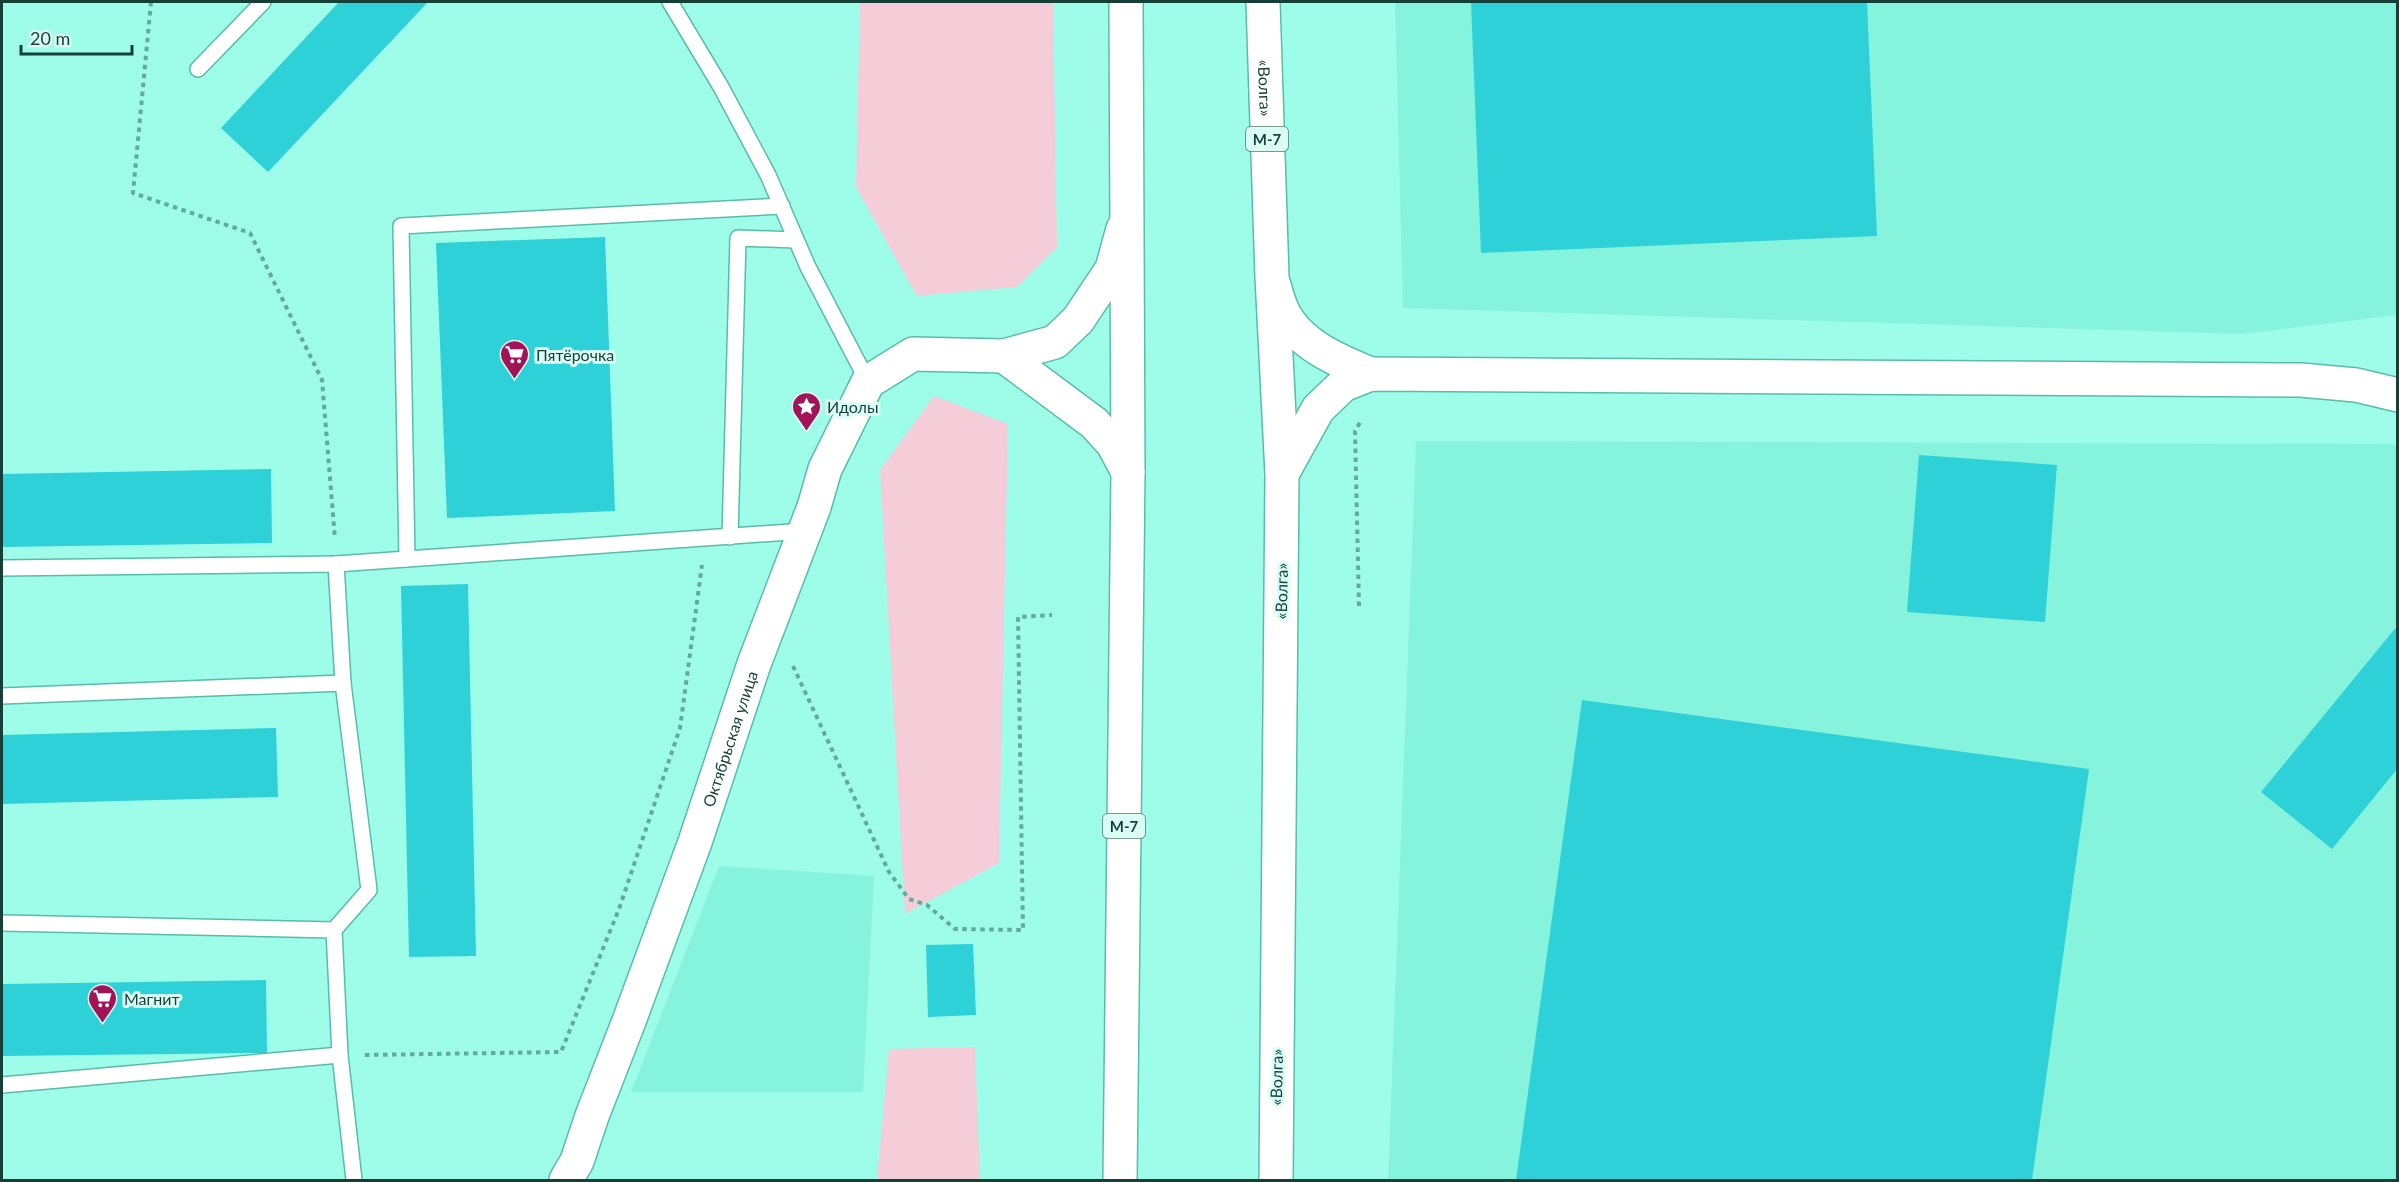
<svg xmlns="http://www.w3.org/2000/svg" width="2399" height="1182" viewBox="0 0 2399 1182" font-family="Lato,sans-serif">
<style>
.built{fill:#86f3dd}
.green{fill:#f5cdd8}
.building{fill:#2ed1d7}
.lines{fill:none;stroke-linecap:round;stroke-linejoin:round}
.lane-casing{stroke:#5abba8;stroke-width:18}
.secondary-casing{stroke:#5abba8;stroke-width:36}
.highway-casing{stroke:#5abba8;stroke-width:36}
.path{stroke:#62ab9c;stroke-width:4;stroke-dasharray:4.5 4.5;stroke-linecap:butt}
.lane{stroke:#fff;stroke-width:15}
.secondary{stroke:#fff;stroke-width:33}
.highway{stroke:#fff;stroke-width:33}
.labels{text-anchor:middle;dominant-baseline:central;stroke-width:6;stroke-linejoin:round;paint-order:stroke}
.shield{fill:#dafef5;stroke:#517870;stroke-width:1.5}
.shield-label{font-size:15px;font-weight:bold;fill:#163f37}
.street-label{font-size:16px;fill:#163f37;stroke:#dafef5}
.poi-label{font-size:16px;fill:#163f37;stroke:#dafef5;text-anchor:start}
</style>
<rect width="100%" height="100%" fill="#9dfde9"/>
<!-- built -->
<g class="built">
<polygon points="1395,2 2397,2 2397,315 2242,334 1403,308"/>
<polygon points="1416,441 2394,444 2397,447 2397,1180 1388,1180"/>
<polygon points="719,866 874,876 863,1092 631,1092"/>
</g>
<!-- green -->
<g class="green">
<polygon points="860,2 1053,2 1057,247 1017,287 917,296 856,187"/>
<polygon points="934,396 1008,424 999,863 905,914 880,470"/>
<polygon points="975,1047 980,1180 877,1180 889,1049"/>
</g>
<!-- building -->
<g class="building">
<polygon points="339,2 428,2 268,172 221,128"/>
<polygon points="1471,2 1867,2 1877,236 1481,253"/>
<polygon points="605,237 615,511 447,518 436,243"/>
<polygon points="1919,455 2057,465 2045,622 1907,612"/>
<polygon points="271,469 272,543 2,547 2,474"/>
<polygon points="468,584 476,956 409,957 401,586"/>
<polygon points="2398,625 2398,768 2332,849 2261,792"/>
<polygon points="1582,700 2089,769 2032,1180 1516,1180"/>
<polygon points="276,728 278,797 2,804 2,735"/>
<polygon points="973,944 976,1015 928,1017 926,945"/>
<polygon points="266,980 267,1053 2,1056 2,984"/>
</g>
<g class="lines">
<defs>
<g id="lane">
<polyline points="670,2 721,87 768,175 808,267 868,382"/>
<polyline points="198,69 263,2"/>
<polyline points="730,537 738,238 796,240"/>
<polyline points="407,559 401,226 782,206"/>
<polyline points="336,564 804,531"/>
<polyline points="2,568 336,564 343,683"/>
<polyline points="2,696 343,683 369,890 334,930"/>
<polyline points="2,923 334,930 340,1055"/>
<polyline points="2,1085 340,1055 354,1180"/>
</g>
<g id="secondary">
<path d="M 1274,285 C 1276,292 1278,300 1281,307 C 1295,343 1338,361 1371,374"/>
<polyline points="1004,356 1094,423 1113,444 1128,472"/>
<polyline points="1282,474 1318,409 1343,385 1371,374 2301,380 2356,385 2398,395"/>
<path id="s1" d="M 566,1180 L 577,1161 L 592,1116 L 629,1021 L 695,842 L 754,664 L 814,507 L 825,469 L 868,382 L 913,354 L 1004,356 L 1055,342 L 1078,320 L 1112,269 L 1123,229"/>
</g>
<g id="highway">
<path id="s2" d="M 1263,2 L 1272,277 L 1282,474 L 1276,1180"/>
<polyline points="1120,1180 1128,472 1126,2"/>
</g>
</defs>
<!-- lane casing -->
<use href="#lane" class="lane-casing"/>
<!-- secondary casing -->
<use href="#secondary" class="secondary-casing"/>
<!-- highway casing -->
<use href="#highway" class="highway-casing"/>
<!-- path -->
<g class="path">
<polyline points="151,2 133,193 250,233 322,380 335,539"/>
<polyline points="1359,606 1355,431 1362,419"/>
<polyline points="793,666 889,872 909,899 927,905 955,929 1023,930 1018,617 1052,615"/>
<polyline points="365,1055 561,1052 619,909 680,728 702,565"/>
</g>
<!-- lane -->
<use href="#lane" class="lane"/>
<!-- secondary -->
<use href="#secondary" class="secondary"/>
<!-- highway -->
<use href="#highway" class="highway"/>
</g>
<!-- icons -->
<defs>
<symbol id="supermarket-pin" viewBox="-11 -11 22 30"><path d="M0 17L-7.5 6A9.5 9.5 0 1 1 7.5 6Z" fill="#a21358" stroke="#dafef5"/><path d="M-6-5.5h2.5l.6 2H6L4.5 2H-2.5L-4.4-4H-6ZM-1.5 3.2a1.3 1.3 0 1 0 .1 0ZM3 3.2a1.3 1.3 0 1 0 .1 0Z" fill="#fff"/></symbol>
<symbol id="sight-pin" viewBox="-11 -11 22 30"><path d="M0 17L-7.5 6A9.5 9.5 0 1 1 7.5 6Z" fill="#a21358" stroke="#dafef5"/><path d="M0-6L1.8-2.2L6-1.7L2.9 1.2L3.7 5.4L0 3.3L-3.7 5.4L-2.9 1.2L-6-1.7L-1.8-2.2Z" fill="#fff"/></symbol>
</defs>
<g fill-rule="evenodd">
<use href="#supermarket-pin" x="498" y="338" width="33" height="45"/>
<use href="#sight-pin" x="790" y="390" width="33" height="45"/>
<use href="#supermarket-pin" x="86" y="982" width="33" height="45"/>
</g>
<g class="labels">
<!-- shield labels -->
<g class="shield">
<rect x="1246" y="127" width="42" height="24" rx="4.5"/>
<rect x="1103" y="814" width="42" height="24" rx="4.5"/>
</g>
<g class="shield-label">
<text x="1267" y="139">М-7</text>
<text x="1124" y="826">М-7</text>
</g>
<!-- street labels -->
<g class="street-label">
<text stroke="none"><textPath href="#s2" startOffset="86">«Волга»</textPath></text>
<text transform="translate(1281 591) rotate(-89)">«Волга»</text>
<text stroke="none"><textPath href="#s1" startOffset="471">Октябрьская улица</textPath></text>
<text transform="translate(1276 1077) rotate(-89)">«Волга»</text>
</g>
<!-- poi labels -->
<g class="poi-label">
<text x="536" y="354">Пятёрочка</text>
<text x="827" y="406">Идолы</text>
<text x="124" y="998">Магнит</text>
</g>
</g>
<!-- border -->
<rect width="2399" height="1182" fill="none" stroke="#163f37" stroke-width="6"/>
<!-- scale -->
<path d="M21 45v9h111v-9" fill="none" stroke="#163f37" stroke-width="3"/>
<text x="30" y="45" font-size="18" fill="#163f37" stroke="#dafef5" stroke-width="4.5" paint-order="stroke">20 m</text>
</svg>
